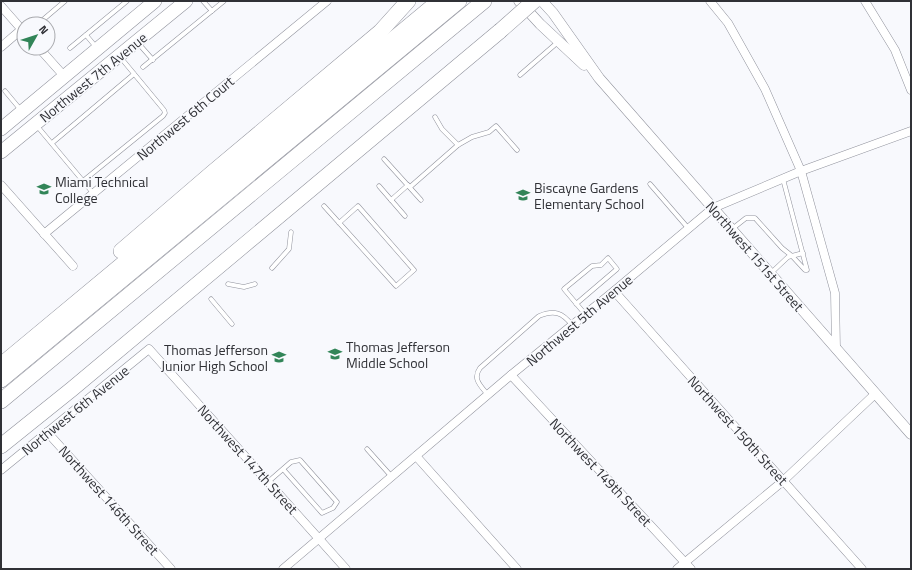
<svg xmlns="http://www.w3.org/2000/svg" width="912" height="570" viewBox="0 0 912 570" font-family="'Titillium Web',sans-serif">
<style>
.lines{fill:none;stroke-linecap:round;stroke-linejoin:round}
.service-casing{stroke:#90929c;stroke-width:5}
.minor-casing{stroke:#90929c;stroke-width:9}
.tertiary-casing{stroke:#90929c;stroke-width:11}
.primary-casing{stroke:#90929c;stroke-width:14}
.motorway-casing{stroke:#90929c;stroke-width:16}
.service{stroke:#fff;stroke-width:4}
.minor{stroke:#fff;stroke-width:8}
.tertiary{stroke:#fff;stroke-width:10}
.primary{stroke:#fff;stroke-width:13}
.motorway{stroke:#fff;stroke-width:15}
.motorway-bridge-casing{stroke:#90929c;stroke-width:16;stroke-linecap:butt}
.motorway-bridge{stroke:#fff;stroke-width:15}
.labels{text-anchor:middle;dominant-baseline:central;stroke-width:3.5;stroke-linejoin:round;paint-order:stroke}
.street-label{font-size:14px;fill:#303136;stroke:#f8f9fd}
.poi-label{font-size:14px;fill:#303136;stroke:#f8f9fd;text-anchor:start}
</style>
<rect width="100%" height="100%" fill="#f8f9fd"/>
<g class="lines">
<defs>
<g id="service">
<polyline points="203,1 212,11"/>
<polyline points="38,24 65,1"/>
<polyline points="86,35 96,47"/>
<polyline points="138,43 153,60"/>
<polyline points="70,48 127,1"/>
<polyline points="143,67 224,1"/>
<polyline points="520,75 558,42"/>
<polyline points="5,91 20,109"/>
<polyline points="435,117 442,129 458,145"/>
<polyline points="37,126 93,193"/>
<polyline points="52,143 134,74"/>
<polyline points="384,159 421,200"/>
<polyline points="83,181 163,116 165,113 164,110 121,58"/>
<polyline points="650,184 688,228"/>
<polyline points="379,186 405,216"/>
<polyline points="410,187 458,145 472,137 489,132 496,126 517,150"/>
<polyline points="391,200 408,185"/>
<polyline points="324,206 396,286 414,270 358,206 339,223"/>
<polyline points="732,229 746,218 755,218 782,248 792,256 805,270 807,270 783,179"/>
<polyline points="272,268 289,249 291,232"/>
<polyline points="771,273 788,257 803,253"/>
<polyline points="228,284 244,287 255,284"/>
<polyline points="211,299 232,324"/>
<polyline points="576,304 617,269 608,258 601,265 592,266 564,289 585,314"/>
<path d="M 488,395 C 481,386 472,379 480,368 L 539,316 C 554,310 562,312 572,325"/>
<polyline points="367,449 392,477"/>
<polyline points="268,482 291,462 300,460 337,502 333,508 322,513 283,469"/>
</g>
<g id="minor">
<polyline points="710,1 728,23 765,89 801,171 835,293 836,349"/>
<polyline points="865,1 895,50 911,90"/>
<polyline points="1,6 24,32"/>
<polyline points="1,47 22,29"/>
<polyline points="39,48 64,76"/>
<polyline points="1,185 73,266"/>
<polyline points="44,234 327,1"/>
<polyline points="614,291 862,569"/>
<polyline points="511,375 691,569"/>
<polyline points="47,432 171,569"/>
<polyline points="416,456 517,569"/>
<polyline points="1,470 149,349 346,569"/>
<polyline points="283,569 511,375 614,291 713,208 801,171 911,131"/>
<polyline points="677,569 783,481 875,394"/>
</g>
<g id="tertiary">
<polyline points="519,1 540,24 584,65"/>
<polyline points="542,1 553,13 599,78 911,434"/>
</g>
<g id="primary">
<polyline points="1,129 155,1"/>
<polyline points="1,152 186,1"/>
</g>
<g id="motorway">
<polyline points="121,251 213,172 380,32 408,1"/>
<polyline points="1,365 439,1"/>
<polyline points="1,380 459,1"/>
<polyline points="1,401 484,1"/>
<polyline points="1,446 72,389 500,31"/>
</g>
</defs>
<!-- service casing -->
<use href="#service" class="service-casing"/>
<!-- minor casing -->
<use href="#minor" class="minor-casing"/>
<!-- tertiary casing -->
<use href="#tertiary" class="tertiary-casing"/>
<!-- primary casing -->
<use href="#primary" class="primary-casing"/>
<!-- motorway casing -->
<use href="#motorway" class="motorway-casing"/>
<!-- service -->
<use href="#service" class="service"/>
<!-- minor -->
<use href="#minor" class="minor"/>
<!-- tertiary -->
<use href="#tertiary" class="tertiary"/>
<!-- primary -->
<use href="#primary" class="primary"/>
<!-- motorway -->
<use href="#motorway" class="motorway"/>
<defs>
<polyline id="motorway-bridge" points="500,31 534,1"/>
</defs>
<!-- motorway-bridge casing -->
<use href="#motorway-bridge" class="motorway-bridge-casing"/>
<!-- motorway-bridge -->
<use href="#motorway-bridge" class="motorway-bridge"/>
</g>
<!-- icons -->
<defs>
<symbol id="school-bare" viewBox="-9 -9 18 18"><path d="M0-5L7-2L0 1L-7-2ZM-4 1L0 2.5L4 1V4Q0 6-4 4Z" fill="#328558" stroke="#f8f9fd" stroke-width="2.5" paint-order="stroke"/></symbol>
</defs>
<g fill-rule="evenodd">
<use href="#school-bare" x="34" y="179" width="20" height="20"/>
<use href="#school-bare" x="513" y="185" width="20" height="20"/>
<use href="#school-bare" x="325" y="344" width="20" height="20"/>
<use href="#school-bare" x="269" y="347" width="20" height="20"/>
</g>
<g class="labels">
<!-- street labels -->
<g class="street-label">
<text transform="translate(93 77) rotate(-39)">Northwest 7th Avenue</text>
<text transform="translate(185 118) rotate(-40)">Northwest 6th Court</text>
<text transform="translate(755 256) rotate(49)">Northwest 151st Street</text>
<text transform="translate(579 320) rotate(-40)">Northwest 5th Avenue</text>
<text transform="translate(75 410) rotate(-39)">Northwest 6th Avenue</text>
<text transform="translate(738 430) rotate(48)">Northwest 150th Street</text>
<text transform="translate(248 459) rotate(48)">Northwest 147th Street</text>
<text transform="translate(601 472) rotate(47)">Northwest 149th Street</text>
<text transform="translate(109 500) rotate(48)">Northwest 146th Street</text>
</g>
<!-- poi labels -->
<g class="poi-label">
<text x="55" y="181">Miami Technical<tspan x="55" dy="16">College</tspan></text>
<text x="534" y="187">Biscayne Gardens<tspan x="534" dy="16">Elementary School</tspan></text>
<text x="346" y="346">Thomas Jefferson<tspan x="346" dy="16">Middle School</tspan></text>
<text x="268" y="349" text-anchor="end">Thomas Jefferson<tspan x="268" dy="16">Junior High School</tspan></text>
</g>
</g>
<!-- border -->
<rect width="912" height="570" fill="none" stroke="#303136" stroke-width="4"/>
<!-- north arrow -->
<g transform="translate(36 36) rotate(51)"><circle r="19" fill="#f8f9fd" stroke="#a8a9ad"/>
<path d="M0-3L7 15L0 10L-7 15Z" fill="#328558"/>
<text y="-6" font-size="11" font-weight="bold" text-anchor="middle" fill="#303136">N</text>
</g>
</svg>
